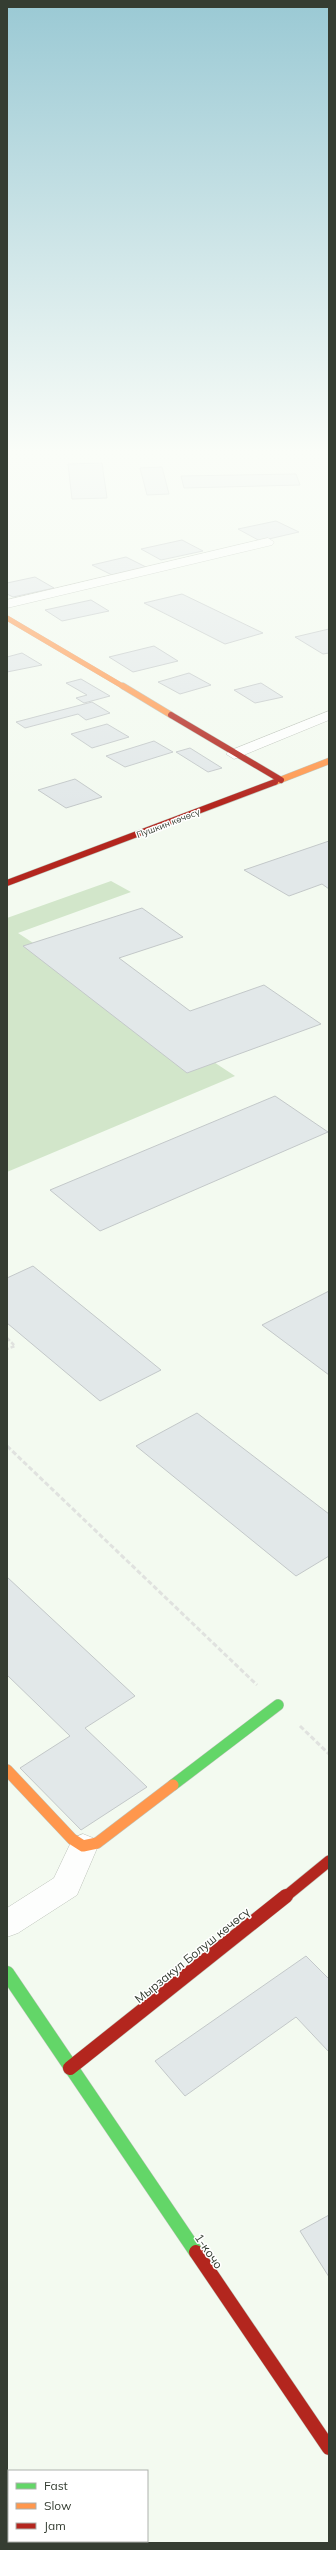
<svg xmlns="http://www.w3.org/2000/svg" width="336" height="2550" viewBox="0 0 336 2550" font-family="Mulish,sans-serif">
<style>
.green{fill:#d2e6ca}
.building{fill:#e2e8e9;stroke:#c3c8c9}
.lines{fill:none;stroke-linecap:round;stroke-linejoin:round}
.street-casing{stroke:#bec4bb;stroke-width:1}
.fast-far1-casing{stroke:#bec4bb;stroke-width:12}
.fast-casing{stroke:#bec4bb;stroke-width:15}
.slow-far2-casing{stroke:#bec4bb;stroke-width:5.5}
.slow-far1-casing{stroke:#bec4bb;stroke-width:7}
.slow-casing{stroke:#bec4bb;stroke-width:12}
.jam-far2-casing{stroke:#bec4bb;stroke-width:7}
.jam-far1-casing{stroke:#bec4bb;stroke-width:12}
.jam-casing{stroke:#bec4bb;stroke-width:15}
.path-far1{stroke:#e0e2df;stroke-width:2.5;stroke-dasharray:4 2;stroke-linecap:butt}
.path{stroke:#e0e2df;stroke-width:3;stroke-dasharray:5 2.5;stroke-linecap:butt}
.street{fill:#fdfefd;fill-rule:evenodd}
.fast-far1{stroke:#63d668;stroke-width:11}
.fast{stroke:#63d668;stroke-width:14}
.slow-far2{stroke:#ff974d;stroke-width:5}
.slow-far1{stroke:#ff974d;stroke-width:6}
.slow{stroke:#ff974d;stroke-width:11}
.jam-far2{stroke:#b3261e;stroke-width:6}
.jam-far1{stroke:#b3261e;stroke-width:11}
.jam{stroke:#b3261e;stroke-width:14}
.labels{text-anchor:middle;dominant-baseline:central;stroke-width:3;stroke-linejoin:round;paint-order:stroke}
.far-street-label{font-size:9px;fill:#353d32;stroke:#fff}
.near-street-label{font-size:12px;fill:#353d32;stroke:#fff}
</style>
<rect width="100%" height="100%" fill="#f3faf0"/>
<!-- green -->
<polygon class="green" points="111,881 131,892 18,933 235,1076 7,1172 7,918"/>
<!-- building -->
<g class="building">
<polygon points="102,463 107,498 72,499 68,464"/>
<polygon points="162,467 169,494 147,495 140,468"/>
<polygon points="296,474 300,485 184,488 181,476"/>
<polygon points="276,521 299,532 260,541 238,529"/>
<polygon points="182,540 203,551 161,560 141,549"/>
<polygon points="126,557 146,567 112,575 92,565"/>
<polygon points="35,577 54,588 13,597 7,594 7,583"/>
<polygon points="182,594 263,633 225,644 144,603"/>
<polygon points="91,600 109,611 62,621 45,610"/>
<polygon points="329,629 329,653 323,654 295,637"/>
<polygon points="154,646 178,661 133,672 109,657"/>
<polygon points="22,653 42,665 7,672 7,657"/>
<polygon points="189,673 211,685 180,694 158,682"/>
<polygon points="81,679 110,696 84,703 76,698 87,695 66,683"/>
<polygon points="261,683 283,697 255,703 234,690"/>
<polygon points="92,702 110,713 86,720 78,714 25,728 16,722"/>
<polygon points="107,724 129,737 92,748 71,734"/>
<polygon points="154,741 173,752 125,767 106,756"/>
<polygon points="190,748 222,768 208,772 176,752"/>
<polygon points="75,779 102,797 66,808 38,790"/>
<polygon points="329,841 329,889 322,884 289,896 244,870"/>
<polygon points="142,908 183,937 119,958 190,1011 264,985 321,1024 187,1073 23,946"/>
<polygon points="275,1096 328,1132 100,1231 50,1190"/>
<polygon points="33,1266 161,1370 100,1401 7,1323 7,1278"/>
<polygon points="329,1291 329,1375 262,1325"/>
<polygon points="197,1413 329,1514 329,1556 296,1576 136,1446"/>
<polygon points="7,1577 135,1696 85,1728 147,1787 81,1830 20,1768 70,1736 7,1675"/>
<polygon points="306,1956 329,1979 329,2052 296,2017 185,2096 155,2061"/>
<polygon points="329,2215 329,2277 300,2231"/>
</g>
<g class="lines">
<defs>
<g id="street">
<polygon points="268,538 274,542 272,545 7,608 7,600"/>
<polygon points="329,711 329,720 239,757 234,759 226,754 229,751"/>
<polygon points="83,1834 93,1838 98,1846 77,1895 18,1933 7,1937 7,1908 54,1878 73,1838"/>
</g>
<polyline id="fast-far1" points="173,1785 278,1705"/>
<polyline id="fast" points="7,1973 196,2252"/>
<polyline id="slow-far2" points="7,618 124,687"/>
<g id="slow-far1">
<polyline points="123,686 171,715"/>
<polyline points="275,782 329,761"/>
</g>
<polyline id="slow" points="7,1770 72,1839 83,1846 97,1843 173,1785"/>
<g id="jam-far2">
<polyline points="171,715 281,780"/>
<polyline points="7,883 275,782"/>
</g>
<polyline id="jam-far1" points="285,1897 329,1861"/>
<g id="jam">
<polyline points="70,2068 286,1896"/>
<polyline points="196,2252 329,2448"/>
</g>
</defs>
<!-- street casing -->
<use href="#street" class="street-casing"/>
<!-- fast-far1 casing -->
<use href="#fast-far1" class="fast-far1-casing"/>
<!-- fast casing -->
<use href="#fast" class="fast-casing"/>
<!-- slow-far2 casing -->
<use href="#slow-far2" class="slow-far2-casing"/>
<!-- slow-far1 casing -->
<use href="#slow-far1" class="slow-far1-casing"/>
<!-- slow casing -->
<use href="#slow" class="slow-casing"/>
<!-- jam-far2 casing -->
<use href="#jam-far2" class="jam-far2-casing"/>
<!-- jam-far1 casing -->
<use href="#jam-far1" class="jam-far1-casing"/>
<!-- jam casing -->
<use href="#jam" class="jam-casing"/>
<!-- path-far1 -->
<polyline class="path-far1" points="7,1338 15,1346 7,1349"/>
<!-- path -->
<g class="path">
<polyline points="7,1446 257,1685"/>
<polyline points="300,1726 329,1754"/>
</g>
<!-- street -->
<use href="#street" class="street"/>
<!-- fast-far1 -->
<use href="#fast-far1" class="fast-far1"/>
<!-- fast -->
<use href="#fast" class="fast"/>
<!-- slow-far2 -->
<use href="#slow-far2" class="slow-far2"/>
<!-- slow-far1 -->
<use href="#slow-far1" class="slow-far1"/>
<!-- slow -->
<use href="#slow" class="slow"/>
<!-- jam-far2 -->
<use href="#jam-far2" class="jam-far2"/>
<!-- jam-far1 -->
<use href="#jam-far1" class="jam-far1"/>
<!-- jam -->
<use href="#jam" class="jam"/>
</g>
<!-- sky -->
<linearGradient id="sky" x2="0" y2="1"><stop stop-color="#9ac9d4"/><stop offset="0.56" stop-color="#fafdf8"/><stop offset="1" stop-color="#fafdf8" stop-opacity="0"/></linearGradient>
<rect width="336" height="806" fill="url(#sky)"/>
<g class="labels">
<!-- far-street labels -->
<g class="far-street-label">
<text transform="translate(168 823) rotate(-21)">Пушкин көчөсү</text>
</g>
<!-- near-street labels -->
<g class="near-street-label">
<text transform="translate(192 1955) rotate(-39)">Мырзакул Болуш көчөсү</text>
<text transform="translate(209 2251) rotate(56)">1-кочо</text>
</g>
</g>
<!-- border -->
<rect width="336" height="2550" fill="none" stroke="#353d32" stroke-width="16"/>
<!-- legend -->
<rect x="8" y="2470" width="140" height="72" fill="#ffffff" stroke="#aeb1ad"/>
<rect x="16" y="2483" width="20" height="6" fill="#63d668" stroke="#aeb1ad"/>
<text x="44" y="2490" font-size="12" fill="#353d32">Fast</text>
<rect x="16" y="2503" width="20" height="6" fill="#ff974d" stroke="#aeb1ad"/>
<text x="44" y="2510" font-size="12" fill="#353d32">Slow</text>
<rect x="16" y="2523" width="20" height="6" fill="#b3261e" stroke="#aeb1ad"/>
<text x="44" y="2530" font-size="12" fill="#353d32">Jam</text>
</svg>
